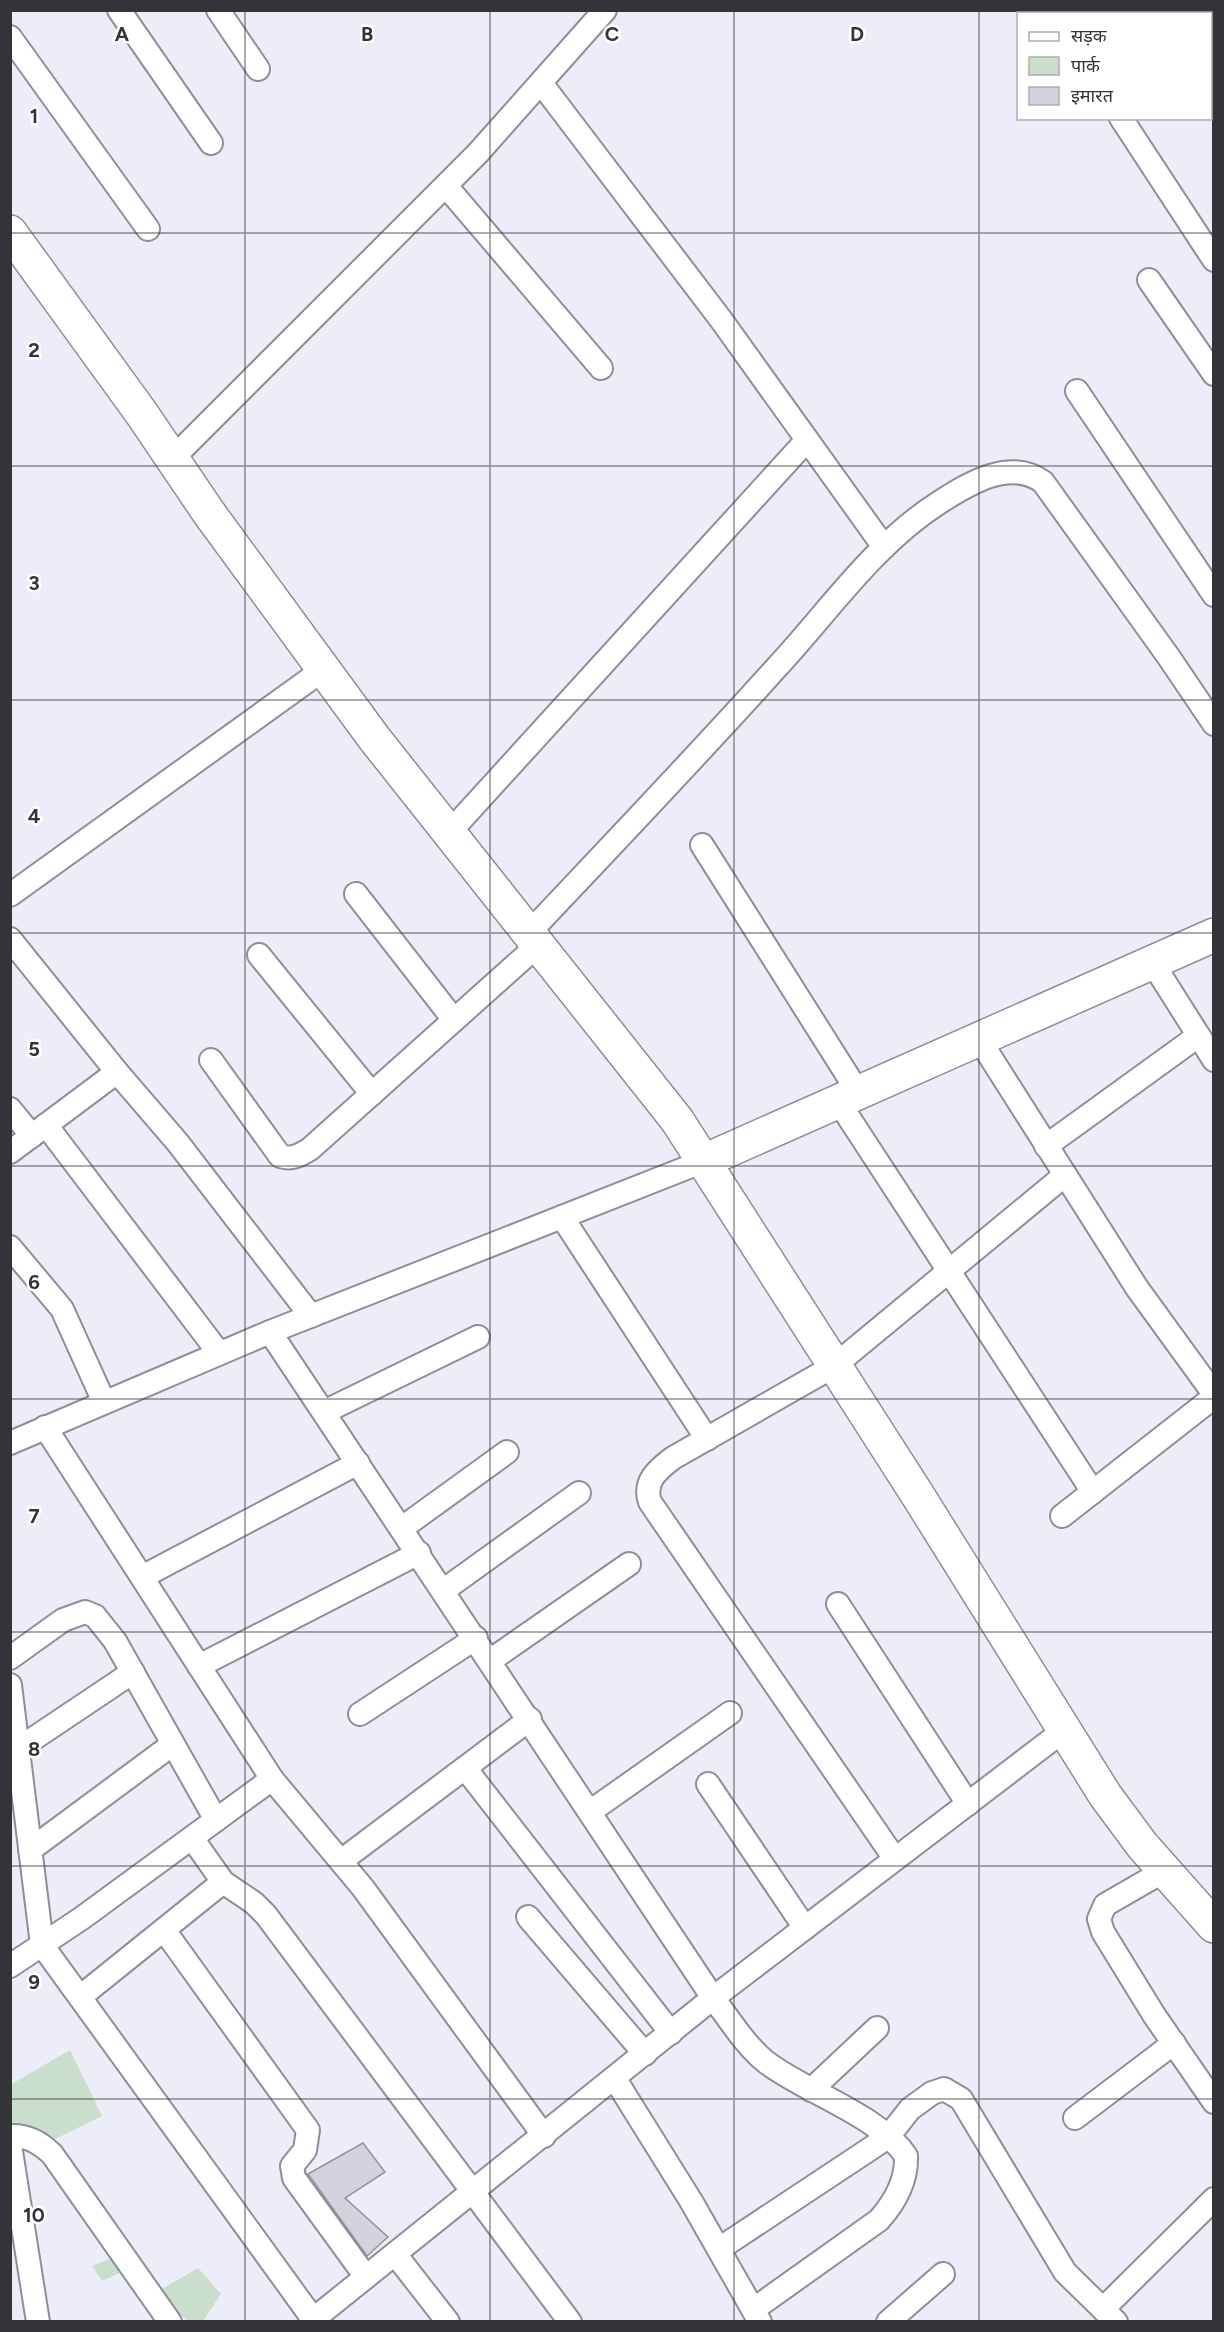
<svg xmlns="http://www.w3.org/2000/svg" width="1224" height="2332" viewBox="0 0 1224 2332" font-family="Figtree,'Noto Sans Devanagari',sans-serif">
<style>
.green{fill:#c9decd}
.building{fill:#d2d3df;stroke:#92939d;stroke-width:1.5}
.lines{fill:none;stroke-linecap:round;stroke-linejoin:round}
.street-casing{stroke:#8d8e99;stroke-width:26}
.secondary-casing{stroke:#8d8e99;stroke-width:36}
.street{stroke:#fff;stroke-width:22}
.secondary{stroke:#fff;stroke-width:33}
.grid{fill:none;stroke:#333338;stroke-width:1.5;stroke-opacity:0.55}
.grid-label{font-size:20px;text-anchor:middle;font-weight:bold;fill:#333338;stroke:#fff;stroke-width:5;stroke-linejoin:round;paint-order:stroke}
</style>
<rect width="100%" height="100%" fill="#ecedf9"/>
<!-- green -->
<g class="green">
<polygon points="70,2050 102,2116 51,2141 11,2131 10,2085"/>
<polygon points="112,2258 126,2270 102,2281 92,2266"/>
<polygon points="198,2268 221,2294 203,2321 189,2322 155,2293"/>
</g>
<!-- building -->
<polygon class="building" points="363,2143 385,2172 345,2198 388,2237 367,2256 308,2174"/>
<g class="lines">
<defs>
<g id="street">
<polyline points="119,10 211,143"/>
<polyline points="218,10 258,69"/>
<polyline points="1050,10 1052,14"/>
<polyline points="10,37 148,229"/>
<polyline points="541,83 722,321 884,547"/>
<polyline points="1121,118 1214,260"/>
<polyline points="446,186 601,368"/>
<polyline points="1149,280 1214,374"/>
<polyline points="1077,391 1214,595"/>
<polyline points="171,460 478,153 605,10"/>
<polyline points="448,834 807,440"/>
<polyline points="702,845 858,1092"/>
<polyline points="356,894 454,1020"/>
<polyline points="10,895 324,669"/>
<path d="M 528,934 C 612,845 696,757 777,667 C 829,611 874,544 940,502 C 970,483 1010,458 1043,482 L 1168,656 L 1214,724"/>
<polyline points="10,939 117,1072 178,1143 311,1316"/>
<polyline points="259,955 372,1094"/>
<polyline points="1152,962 1214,1060"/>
<polyline points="979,1039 1137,1288 1214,1394"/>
<path d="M 211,1060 L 280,1156 C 292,1160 300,1155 310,1149 L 538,945"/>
<polyline points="838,1101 1093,1492"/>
<polyline points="10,1109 32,1136"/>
<polyline points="46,1125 219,1353"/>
<polyline points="1046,1146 1198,1036"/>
<polyline points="10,1152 117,1072"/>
<polyline points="562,1217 707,1439"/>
<polyline points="10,1247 62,1309 104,1402"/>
<path d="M 270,1332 L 713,1998 C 730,2020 745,2045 766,2062 C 805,2092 880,2116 906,2156 C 907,2180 895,2202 879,2220 L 754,2309"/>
<polyline points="324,1412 478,1337"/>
<polyline points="45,1427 272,1779 363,1888 544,2136"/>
<polyline points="10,1443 270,1332 704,1161"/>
<polyline points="1062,1516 1214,1397"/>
<polyline points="402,1528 507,1452"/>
<polyline points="142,1577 358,1463"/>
<polyline points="444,1590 579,1493"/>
<polyline points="838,1604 968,1804"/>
<polyline points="10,1658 63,1620 85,1612 95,1616 115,1641 216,1820"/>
<polyline points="491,1660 629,1564"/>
<polyline points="199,1666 419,1553"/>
<polyline points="10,1685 42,1945 313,2319"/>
<polyline points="360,1714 476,1638"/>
<polyline points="18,1749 133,1672"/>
<polyline points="465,1768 671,2033"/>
<polyline points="708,1784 805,1928"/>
<polyline points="591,1811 730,1713"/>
<polyline points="192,1838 223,1882 254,1903 266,1915 570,2322"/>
<polyline points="30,1850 173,1744"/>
<path d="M 895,1859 L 650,1502 C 643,1482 657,1470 673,1458 L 834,1366 L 1065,1175"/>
<polyline points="341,1861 530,1719"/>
<polyline points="1164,1871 1105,1905 1099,1919 1103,1932 1154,2015 1214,2102"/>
<polyline points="528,1917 645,2054"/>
<polyline points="164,1930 308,2130 305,2150 292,2166 294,2178 366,2277"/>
<polyline points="10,1966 82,1918 272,1779"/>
<polyline points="80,1997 223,1882"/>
<polyline points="615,2079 691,2201 760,2322"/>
<polyline points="811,2090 877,2028"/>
<polyline points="1075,2118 1174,2043"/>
<path d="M 10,2136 C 28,2135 40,2143 52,2154 L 170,2322"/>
<polyline points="10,2145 38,2322"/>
<polyline points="719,2249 888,2137 910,2109 932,2093 944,2089 961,2099 1065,2272 1116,2322"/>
<polyline points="395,2254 448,2322"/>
<polyline points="1103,2309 1214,2199"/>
<polyline points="310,2322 713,1998 1063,1731"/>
<polyline points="888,2322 943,2274"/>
</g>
<g id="secondary">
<polyline points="10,232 142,414 209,513 374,738 677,1120 917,1494 1105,1795 1142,1845 1214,1926"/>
<polyline points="704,1161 1214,935"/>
</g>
</defs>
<!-- street casing -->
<use href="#street" class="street-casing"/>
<!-- secondary casing -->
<use href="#secondary" class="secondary-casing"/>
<!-- street -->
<use href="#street" class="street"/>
<!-- secondary -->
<use href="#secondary" class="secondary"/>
</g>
<!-- grid -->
<path class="grid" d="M 245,10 L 245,2322M 490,10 L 490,2322M 734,10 L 734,2322M 979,10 L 979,2322M 10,233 L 1214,233M 10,466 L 1214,466M 10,700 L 1214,700M 10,933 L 1214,933M 10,1166 L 1214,1166M 10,1399 L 1214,1399M 10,1632 L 1214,1632M 10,1866 L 1214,1866M 10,2099 L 1214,2099"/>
<g class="grid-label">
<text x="122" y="41">A</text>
<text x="367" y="41">B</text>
<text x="612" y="41">C</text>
<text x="857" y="41">D</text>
<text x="34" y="123">1</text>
<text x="34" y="357">2</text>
<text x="34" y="590">3</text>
<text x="34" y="823">4</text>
<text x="34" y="1056">5</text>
<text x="34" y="1289">6</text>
<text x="34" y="1523">7</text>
<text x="34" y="1756">8</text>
<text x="34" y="1989">9</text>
<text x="34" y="2222">10</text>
</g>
<!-- border -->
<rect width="1224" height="2332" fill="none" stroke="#333338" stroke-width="24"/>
<!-- legend -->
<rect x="1017" y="12" width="195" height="108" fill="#ffffff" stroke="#adadaf" stroke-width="1.5"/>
<rect x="1029" y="32" width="30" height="9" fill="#ffffff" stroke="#adadaf" stroke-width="1.5"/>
<text x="1071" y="42" font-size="18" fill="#333338">सड़क</text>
<rect x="1029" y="57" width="30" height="18" fill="#c9decd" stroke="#adadaf" stroke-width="1.5"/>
<text x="1071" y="72" font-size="18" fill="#333338">पार्क</text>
<rect x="1029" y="87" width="30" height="18" fill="#d2d3df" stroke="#adadaf" stroke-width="1.5"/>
<text x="1071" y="102" font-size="18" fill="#333338">इमारत</text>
</svg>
